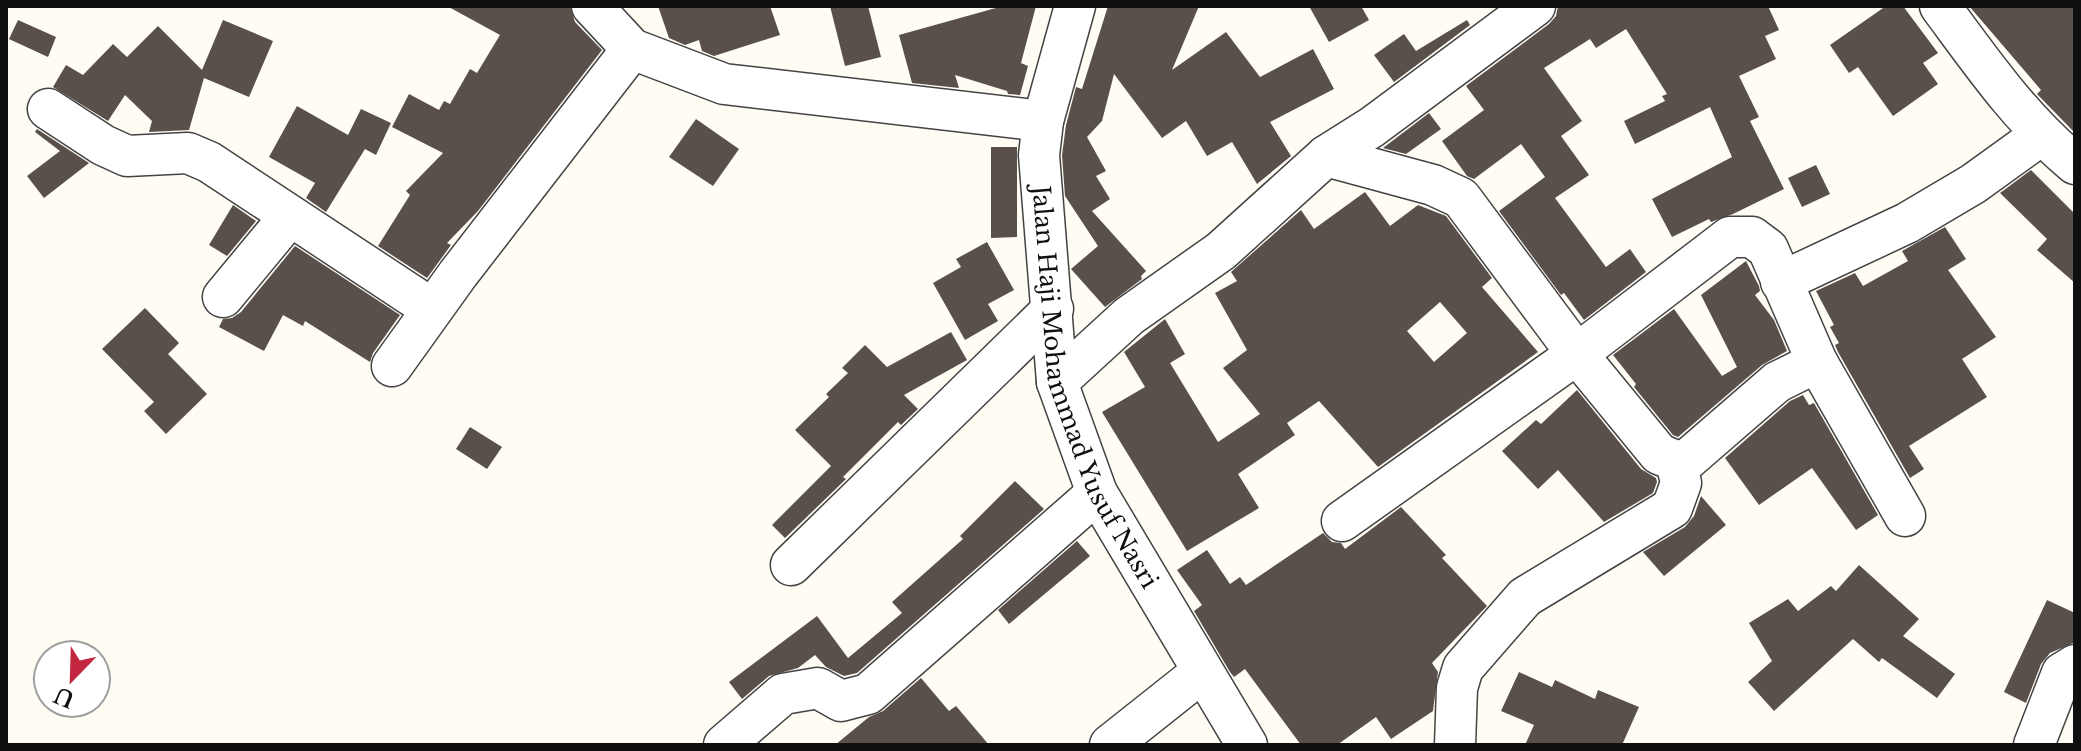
<svg xmlns="http://www.w3.org/2000/svg" width="2081" height="751" viewBox="0 0 2081 751" font-family="'Libre Baskerville',serif">
<style>
.building{fill:#59504c;fill-rule:evenodd}
.lines{fill:none;stroke-linecap:round;stroke-linejoin:round}
.minor-casing{stroke:#434343;stroke-width:43}
.minor{stroke:#fff;stroke-width:40}
.labels{text-anchor:middle;dominant-baseline:central;stroke-width:8;stroke-linejoin:round;paint-order:stroke}
.street-label{font-size:24px;fill:#101010;stroke:#fff}
</style>
<rect width="100%" height="100%" fill="#fffcf4"/>
<!-- building -->
<g class="building">
<polygon points="447,6 570,6 575,22 602,50 478,211 447,243 451,245 427,278 378,246 410,195 406,191 443,153 392,127 409,94 439,110 444,101 450,104 470,69 477,73 500,35"/>
<polygon points="658,6 770,6 780,35 714,56 702,51 699,40 685,45 669,38"/>
<polygon points="830,6 868,6 881,57 845,66"/>
<polygon points="1003,6 1036,6 1021,63 1028,66 1020,95 1008,94 1007,91 955,75 959,88 912,83 899,35"/>
<polygon points="1108,6 1199,6 1172,70 1226,32 1260,77 1313,49 1334,89 1270,122 1291,156 1257,184 1232,142 1207,156 1186,121 1162,138 1114,74 1102,121 1087,137 1106,171 1096,176 1110,199 1092,211 1146,271 1141,276 1142,279 1105,307 1071,269 1098,246 1065,196 1062,155 1066,125 1076,87 1082,89"/>
<polygon points="1309,6 1361,6 1369,20 1329,42"/>
<polygon points="1558,6 1768,6 1779,30 1765,36 1776,59 1739,76 1759,117 1750,121 1784,189 1733,214 1711,222 1709,219 1672,237 1652,199 1732,157 1710,107 1635,144 1624,121 1665,101 1662,96 1667,94 1626,29 1596,48 1590,39 1544,68 1582,121 1561,136 1589,175 1555,198 1606,267 1630,249 1646,272 1584,320 1564,293 1561,295 1499,211 1545,177 1521,144 1474,179 1467,176 1442,141 1484,110 1466,86 1549,24 1556,16"/>
<polygon points="1886,6 1903,6 1938,53 1923,63 1938,84 1893,116 1858,67 1849,73 1830,45"/>
<polygon points="1969,6 2075,6 2075,133 2037,94 2041,90"/>
<polygon points="18,20 56,37 48,57 9,39"/>
<polygon points="223,20 273,41 249,97 204,78 189,130 149,132 152,121 125,95 108,121 53,87 66,65 83,75 113,44 127,57 158,26 202,70"/>
<polygon points="1467,20 1470,25 1394,82 1374,55 1404,34 1416,51"/>
<polygon points="297,106 348,135 361,109 391,123 376,155 365,149 326,212 306,198 315,183 269,157"/>
<polygon points="1429,113 1441,129 1406,154 1383,148"/>
<polygon points="696,119 739,149 713,186 669,157"/>
<polygon points="37,129 89,163 44,198 27,176 60,151 35,132"/>
<polygon points="991,147 1017,147 1017,237 991,238"/>
<polygon points="1816,165 1830,194 1802,207 1788,178"/>
<polygon points="2031,170 2075,214 2075,283 2037,250 2047,239 2000,193"/>
<path d="M 1365,192 L 1390,226 L 1418,205 L 1446,216 L 1492,278 L 1482,287 L 1538,352 L 1378,467 L 1319,401 L 1287,423 L 1295,435 L 1238,474 L 1259,508 L 1187,551 L 1102,412 L 1145,387 L 1124,352 L 1165,319 L 1185,354 L 1170,363 L 1218,442 L 1260,414 L 1223,368 L 1247,350 L 1215,293 L 1237,281 L 1231,272 L 1301,210 L 1314,229 ZM 1440,302 L 1467,333 L 1434,362 L 1407,331 Z"/>
<polygon points="233,205 256,221 227,256 209,245"/>
<polygon points="1945,227 1966,259 1948,270 1996,337 1962,359 1987,397 1909,446 1924,469 1910,478 1838,352 1835,345 1839,343 1830,327 1834,325 1816,291 1855,273 1863,286 1908,261 1902,251"/>
<polygon points="987,242 1014,290 988,304 998,321 965,340 933,283 961,267 956,259"/>
<polygon points="295,246 400,315 373,353 370,362 305,321 303,326 283,315 264,351 219,327 223,319 232,318 241,312"/>
<polygon points="1746,261 1759,286 1760,291 1755,295 1774,320 1787,351 1762,365 1678,437 1673,435 1634,387 1636,384 1613,355 1674,309 1722,376 1737,367 1701,295"/>
<polygon points="145,308 179,343 168,354 207,394 166,434 144,411 154,402 102,349"/>
<polygon points="951,332 967,360 904,395 918,409 901,425 898,422 843,477 846,479 785,538 772,525 831,466 795,430 829,397 826,394 848,373 842,368 865,345 887,367"/>
<polygon points="1577,390 1641,469 1656,478 1657,482 1653,493 1604,522 1558,470 1538,489 1502,451 1536,420 1541,424"/>
<polygon points="1803,395 1809,405 1814,403 1878,515 1856,530 1812,468 1759,505 1725,458 1790,401"/>
<polygon points="470,427 502,447 487,469 456,449"/>
<polygon points="1015,481 1044,509 857,673 844,676 826,667 815,655 798,668 769,676 742,699 729,682 817,616 848,658 902,613 892,602 963,539 960,536"/>
<polygon points="1701,496 1726,525 1664,576 1643,552 1685,527 1694,516"/>
<polygon points="1401,507 1446,555 1442,558 1487,606 1432,663 1438,672 1433,711 1391,739 1376,717 1337,745 1301,745 1245,669 1234,677 1230,672 1194,611 1202,605 1177,570 1207,550 1230,584 1240,577 1246,585 1323,533 1332,542 1341,543 1345,549"/>
<polygon points="1077,541 1090,556 1009,624 998,610"/>
<polygon points="1859,565 1919,619 1903,636 1955,674 1937,698 1882,658 1879,662 1853,639 1774,711 1748,682 1772,661 1749,623 1788,599 1798,611 1831,586 1836,591"/>
<polygon points="2047,600 2075,613 2075,642 2050,653 2041,664 2026,703 2004,692"/>
<polygon points="1519,672 1552,687 1555,680 1595,699 1598,690 1639,707 1622,745 1525,745 1534,725 1501,711"/>
<polygon points="921,678 949,711 956,706 989,745 835,745 869,717 883,711"/>
</g>
<g class="lines">
<defs>
<g id="minor">
<polyline points="592,6 632,49 724,84 1043,121"/>
<path id="s1" d="M 1075,6 L 1043,121 L 1039,155 L 1057,382 L 1097,493 L 1247,745"/>
<path d="M 1940,6 C 1983,64 2019,117 2075,164"/>
<polyline points="48,109 103,145 127,156 188,153 209,162 432,309"/>
<polyline points="1326,156 1372,127 1535,6"/>
<polyline points="1781,282 1907,223 1973,184 2041,135"/>
<polyline points="223,297 290,216"/>
<polyline points="1817,362 1905,516"/>
<polyline points="392,366 458,274 632,49"/>
<polyline points="1057,382 1129,316 1221,251 1326,156 1433,185 1461,198 1577,354 1659,454 1676,461 1688,459 1777,382 1817,362 1768,249 1752,237 1730,237 1577,354 1342,521"/>
<polyline points="791,565 1053,309"/>
<polyline points="724,745 783,694 818,688 841,701 868,694 1097,493"/>
<polyline points="1110,745 1202,672"/>
<polyline points="1455,745 1457,688 1463,668 1525,597 1672,508 1681,483 1676,461"/>
<polyline points="2034,745 2062,673 2075,665"/>
</g>
</defs>
<!-- minor casing -->
<use href="#minor" class="minor-casing"/>
<!-- minor -->
<use href="#minor" class="minor"/>
</g>
<g class="labels">
<!-- street labels -->
<g class="street-label">
<text stroke="none"><textPath href="#s1" startOffset="396">Jalan Haji Mohammad Yusuf Nasri</textPath></text>
</g>
</g>
<!-- border -->
<rect width="2081" height="751" fill="none" stroke="#101010" stroke-width="16"/>
<!-- north arrow -->
<g transform="translate(72 679) rotate(203)"><circle r="38" fill="#ffffff" stroke="#9f9f9f" stroke-width="2"/>
<path d="M0-6L14 30L0 20L-14 30Z" fill="#c3263f"/>
<text y="-12" font-size="22" font-weight="bold" text-anchor="middle" fill="#101010">U</text>
</g>
</svg>
